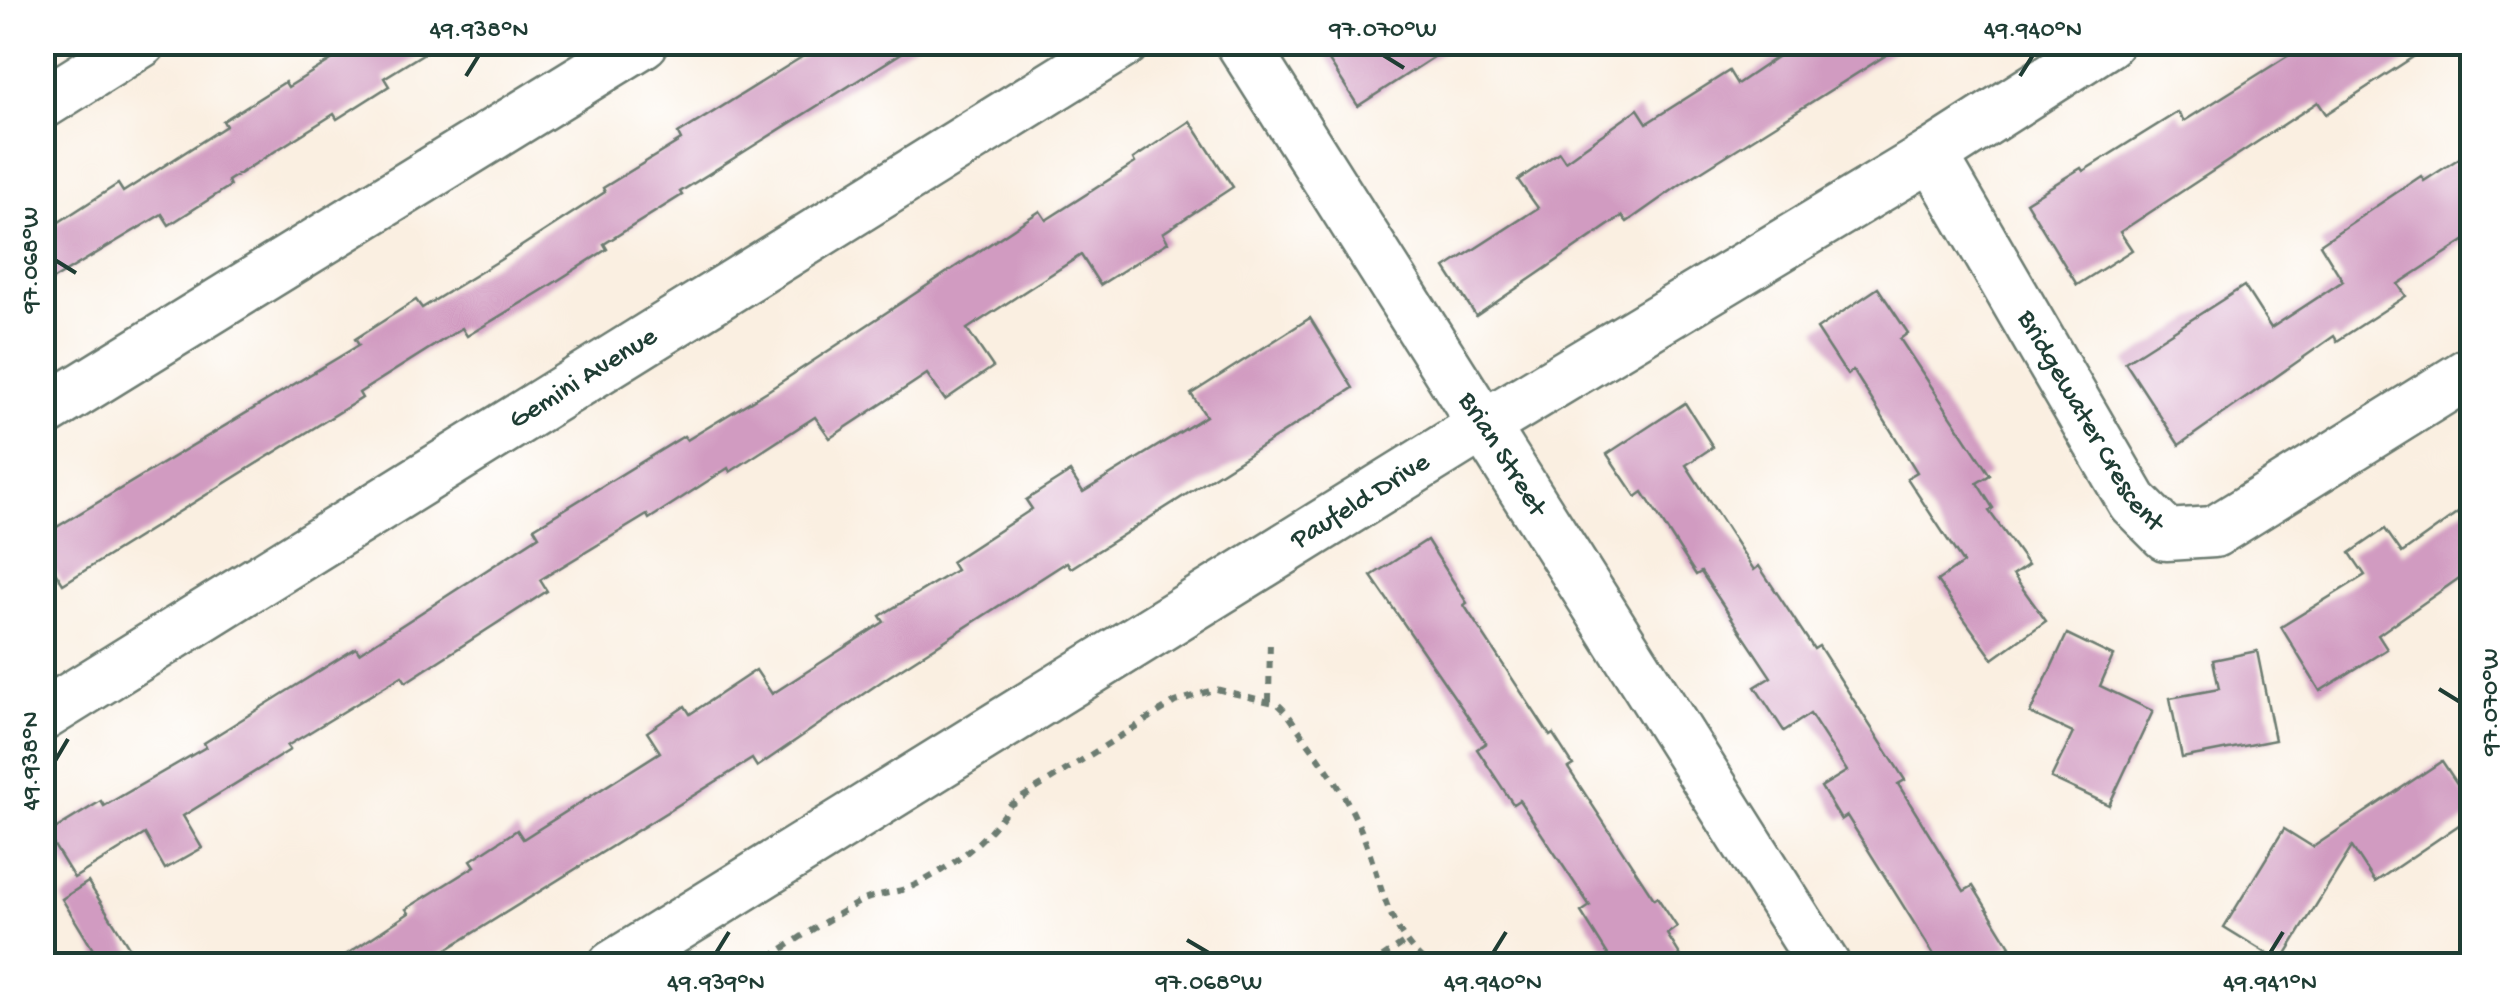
<svg xmlns="http://www.w3.org/2000/svg" width="2515" height="1008" viewBox="0 0 2515 1008" font-family="'Gochi Hand',sans-serif">
<style>
.building{fill:#d19bc1}
.lines{fill:none;stroke-linecap:round;stroke-linejoin:round}
.minor-casing{stroke:#6c7b71;stroke-width:55}
.path{stroke:#6c7b71;stroke-width:6;stroke-dasharray:8 8;stroke-linecap:butt}
.minor{stroke:#fff;stroke-width:50}
.ticks{fill:none;stroke:#1f3d34;stroke-width:4}
.labels{text-anchor:middle;dominant-baseline:central;stroke-width:10;stroke-linejoin:round;paint-order:stroke}
.street-label{font-size:28px;fill:#1f3d34;stroke:#fff}
.neatline{fill:none;stroke:#1f3d34;stroke-width:4}
.ticks-label{font-size:25px;text-anchor:middle;fill:#1f3d34}
</style>
<rect width="100%" height="100%" fill="#fff"/>
<filter id="ink" filterUnits="userSpaceOnUse"><feTurbulence type="fractalNoise" baseFrequency=".01" numOctaves="2"/><feDisplacementMap in="SourceGraphic" scale="20" xChannelSelector="R" yChannelSelector="G"/><feConvolveMatrix kernelMatrix="1 2 1 2 8 2 1 2 1" color-interpolation-filters="sRGB"/></filter>
<filter id="wash" filterUnits="userSpaceOnUse"><feTurbulence type="fractalNoise" baseFrequency=".0048" numOctaves="4" result="noise"/><feDisplacementMap in="SourceGraphic" scale="40" xChannelSelector="R" yChannelSelector="G"/><feGaussianBlur stdDeviation="2.25" result="paint"/><feColorMatrix in="noise" values="0 0 0 0 0 0 0 0 0 0 0 0 0 0 0 0 0 1.4 0 .05"/><feComposite in="paint" operator="in"/></filter>
<g filter="url(#wash)">
<rect width="100%" height="100%" fill="#faefe1"/>
<g id="blocks">
<!-- building -->
<g class="building">
<polygon points="360,42 442,42 384,78 389,86 337,119 334,114 228,181 230,186 169,225 162,214 42,286 42,233 118,184 123,192 226,126 223,121 285,82 288,87"/>
<polygon points="826,42 919,42 680,192 682,195 604,244 607,249 546,288 467,336 462,328 359,393 362,398 63,584 42,551 42,536 359,345 355,339 416,300 422,308 500,260 605,192 603,188 681,140 678,134"/>
<polygon points="1317,42 1457,42 1358,106"/>
<polygon points="1799,42 1907,42 1681,184 1627,222 1622,216 1476,316 1445,268 1538,208 1518,180 1559,152 1565,161 1638,109 1647,123 1729,71 1737,84"/>
<polygon points="2310,42 2436,42 2326,114 2318,102 2120,232 2132,250 2077,285 2026,202 2081,168 2083,171 2178,112 2184,121"/>
<polygon points="1190,121 1233,187 1163,233 1168,242 1100,285 1081,255 967,329 993,367 945,400 927,374 830,438 815,417 730,472 728,468 649,519 647,515 540,580 547,591 406,682 402,676 287,746 290,750 183,816 202,848 165,869 145,834 74,878 47,834 101,801 104,806 206,747 204,743 356,648 359,653 539,536 534,528 684,436 687,440 769,390 1040,211 1046,220 1135,163 1133,159"/>
<polygon points="2472,150 2472,236 2398,284 2406,296 2337,341 2334,336 2179,445 2125,362 2244,286 2271,328 2343,281 2320,244 2421,176 2424,181"/>
<polygon points="1878,288 1908,333 1900,339 1990,475 1977,483 1993,508 1989,511 2028,565 2013,575 2046,621 1993,659 1937,581 1963,563 1907,478 1917,472 1853,370 1847,375 1817,329"/>
<polygon points="1310,318 1353,388 1071,568 1067,562 888,677 757,767 752,759 420,966 329,966 409,913 406,909 475,866 471,860 517,830 523,839 660,752 647,732 685,706 690,714 756,670 772,694 884,622 880,616 956,570 951,562 1032,509 1026,500 1070,472 1083,492 1206,416 1191,394"/>
<polygon points="1685,403 1713,447 1686,465 1754,570 1759,566 1814,649 1819,646 1905,780 1898,784 1964,891 1973,886 2010,946 1978,966 1941,966 1847,816 1841,820 1821,787 1847,771 1810,714 1784,731 1755,687 1771,677 1701,572 1696,575 1643,492 1636,497 1607,454"/>
<polygon points="2472,503 2472,569 2378,635 2387,649 2320,691 2281,627 2365,575 2350,553 2385,529 2402,553"/>
<polygon points="1427,540 1467,603 1464,605 1550,736 1553,734 1573,765 1568,768 1654,899 1657,897 1677,927 1667,934 1687,966 1615,966 1581,912 1590,906 1519,800 1513,804 1477,749 1486,743 1371,576"/>
<polygon points="2067,634 2113,656 2100,686 2153,711 2109,805 2051,778 2073,733 2030,713"/>
<polygon points="2257,651 2275,740 2182,758 2170,698 2219,689 2213,660"/>
<polygon points="2442,761 2472,806 2472,816 2375,882 2352,847 2281,962 2224,927 2284,829 2313,847"/>
<polygon points="88,882 141,966 103,966 62,899"/>
</g>
</g>
</g>
<g filter="url(#ink)">
<use href="#blocks" fill-opacity="0" stroke="#6c7b71" stroke-width="2.5"/>
<g class="lines">
<defs>
<g id="minor">
<path id="s1" d="M 1241,42 L 1825,966"/>
<polyline points="42,104 141,42"/>
<path id="s2" d="M 1932,155 L 2133,502 L 2166,535 L 2214,532 L 2472,371"/>
<polyline points="42,413 643,42"/>
<path id="s3" d="M 42,716 L 1124,42"/>
<path id="s4" d="M 613,966 L 1484,425 L 1932,155 L 2108,42"/>
</g>
</defs>
<!-- minor casing -->
<use href="#minor" class="minor-casing"/>
<!-- path -->
<g class="path">
<polyline points="1269,701 1270,638"/>
<path d="M 756,966 C 789,945 822,922 856,904 C 877,892 897,894 915,885 C 953,867 988,839 1010,805 L 1175,702 L 1216,689 L 1278,704 L 1287,713 C 1310,747 1338,780 1355,817 C 1381,869 1381,928 1430,966"/>
<polyline points="1369,966 1404,943"/>
</g>
<!-- minor -->
<use href="#minor" class="minor"/>
</g>
</g>
<!-- ticks -->
<path class="ticks" d="M 1383,55 L 1404,68M 466,76 L 479,55M 2020,76 L 2033,55M 55,260 L 76,273M 2439,689 L 2460,702M 55,761 L 68,739M 1187,940 L 1209,953M 716,953 L 729,932M 1493,953 L 1506,932M 2270,953 L 2283,932"/>
<g class="labels">
<!-- street labels -->
<g class="street-label">
<text stroke="none"><textPath href="#s3" startOffset="638">Gemini Avenue</textPath></text>
<text stroke="none"><textPath href="#s2" startOffset="310">Bridgewater Crescent</textPath></text>
<text stroke="none"><textPath href="#s1" startOffset="488">Brian Street</textPath></text>
<text stroke="none"><textPath href="#s4" startOffset="880">Paufeld Drive</textPath></text>
</g>
</g>
<!-- margin -->
<rect width="2515" height="1008" fill="none" stroke="#fff" stroke-width="110"/>
<rect x="55" y="55" width="2405" height="898" class="neatline"/>
<g class="ticks-label">
<text x="479" y="36">49.938°N</text>
<text x="1383" y="36">97.070°W</text>
<text x="2033" y="36">49.940°N</text>
<text transform="translate(28 260) rotate(-90)" y="9">97.068°W</text>
<text transform="translate(2488 702) rotate(-90)" y="9">97.070°W</text>
<text transform="translate(28 761) rotate(-90)" y="9">49.938°N</text>
<text x="716" y="989">49.939°N</text>
<text x="1209" y="989">97.068°W</text>
<text x="1493" y="989">49.940°N</text>
<text x="2270" y="989">49.941°N</text>
</g>
</svg>
